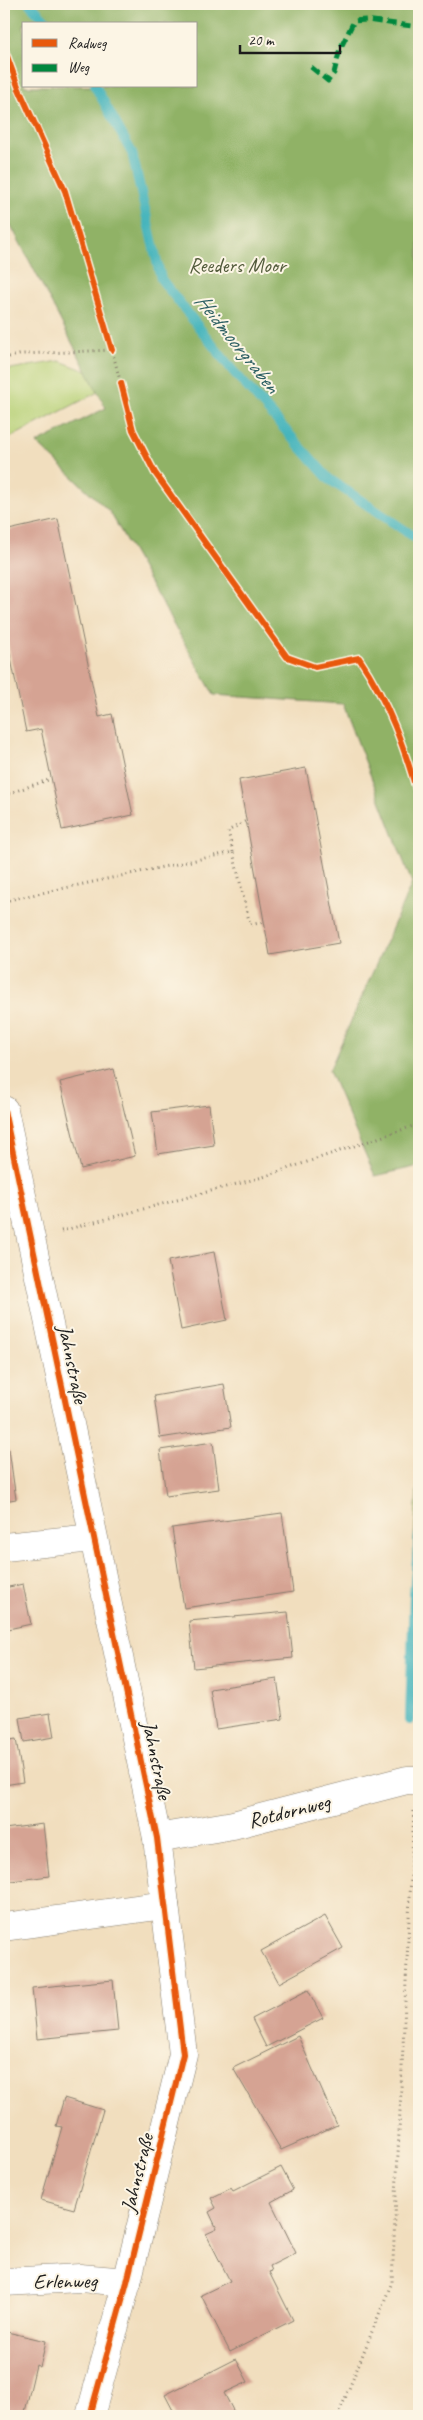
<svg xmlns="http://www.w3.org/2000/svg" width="423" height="2420" viewBox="0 0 423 2420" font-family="Caveat,sans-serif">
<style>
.green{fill:#b6d075;stroke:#697648}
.forest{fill:#90b266;stroke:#566741;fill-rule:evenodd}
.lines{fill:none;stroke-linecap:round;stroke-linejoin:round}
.stream{stroke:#43b3bb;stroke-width:10}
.building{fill:#d5a393}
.minor-casing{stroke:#867d6d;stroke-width:29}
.path{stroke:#867d6d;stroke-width:3;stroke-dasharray:1 4;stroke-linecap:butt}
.minor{stroke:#fff;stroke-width:28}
.quiet{stroke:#00873e;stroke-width:5;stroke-dasharray:10 5;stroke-linecap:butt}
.cycleway-casing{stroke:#fcf5e5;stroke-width:9}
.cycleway{stroke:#e8590c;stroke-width:6}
.labels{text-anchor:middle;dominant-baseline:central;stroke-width:4;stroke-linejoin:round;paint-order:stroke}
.park-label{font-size:21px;fill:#525b3b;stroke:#fcf5e5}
.street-label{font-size:21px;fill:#1c1c1c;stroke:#fcf5e5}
.water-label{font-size:22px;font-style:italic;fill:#2e6064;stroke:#fcf5e5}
</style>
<rect width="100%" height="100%" fill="#fcf5e5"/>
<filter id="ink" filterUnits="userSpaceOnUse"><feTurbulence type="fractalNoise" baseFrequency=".02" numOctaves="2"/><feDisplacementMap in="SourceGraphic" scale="10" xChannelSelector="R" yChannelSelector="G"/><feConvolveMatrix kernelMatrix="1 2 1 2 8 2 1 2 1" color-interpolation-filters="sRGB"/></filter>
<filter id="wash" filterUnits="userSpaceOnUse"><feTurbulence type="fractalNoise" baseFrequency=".0096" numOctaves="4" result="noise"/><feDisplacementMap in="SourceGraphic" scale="20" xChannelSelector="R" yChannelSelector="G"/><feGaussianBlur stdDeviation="1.12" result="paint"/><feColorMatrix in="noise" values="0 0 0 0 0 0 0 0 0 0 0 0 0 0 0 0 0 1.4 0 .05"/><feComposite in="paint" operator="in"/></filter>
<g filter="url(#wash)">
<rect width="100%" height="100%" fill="#f1debe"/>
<!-- green -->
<g class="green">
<polygon points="60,361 94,374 98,392 4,441 4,370"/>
<polygon points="419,1455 419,1576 412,1573"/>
</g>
<!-- forest -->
<path class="forest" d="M 4,4 L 419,4 L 419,1166 L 375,1176 L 329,1071 L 412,883 L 343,704 L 214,695 L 110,512 L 37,443 L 106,408 L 4,212 ZM 24,24 L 196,24 L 196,86 L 24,86 Z"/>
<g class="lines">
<!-- stream -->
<g class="stream">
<polyline points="30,4 49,24"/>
<polyline points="95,86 132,153 161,279 233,371 329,479 419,540"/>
<polyline points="410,1720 414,1595 419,1536"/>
</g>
</g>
<g id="blocks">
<!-- building -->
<g class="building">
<polygon points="58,519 99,717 112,714 133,815 62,830 41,729 26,732 4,625 4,531"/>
<polygon points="306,768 339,943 270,955 239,780"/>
<polygon points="114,1069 135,1156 81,1169 60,1082"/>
<polygon points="209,1105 214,1145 158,1154 152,1112"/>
<polygon points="214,1252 227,1320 181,1330 168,1261"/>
<polygon points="224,1384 231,1427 160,1438 154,1396"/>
<polygon points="213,1442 219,1489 166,1496 160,1450"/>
<polygon points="9,1449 16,1499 4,1501 4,1450"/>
<polygon points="282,1513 293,1592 184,1608 172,1528"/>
<polygon points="23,1584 31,1624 4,1630 4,1588"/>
<polygon points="288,1612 293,1658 194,1668 189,1621"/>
<polygon points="277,1679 283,1719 216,1729 210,1689"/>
<polygon points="50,1713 54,1737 24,1742 20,1718"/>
<polygon points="16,1739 23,1782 4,1785 4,1741"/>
<polygon points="43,1824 49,1876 4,1882 4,1829"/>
<polygon points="325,1916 343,1948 279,1983 261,1951"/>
<polygon points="113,1980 118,2031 37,2039 32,1988"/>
<polygon points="308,1990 323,2018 266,2047 252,2019"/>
<polygon points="298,2036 337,2125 281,2150 233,2068"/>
<polygon points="64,2098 103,2110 74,2209 41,2200 62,2127 56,2126"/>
<polygon points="281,2167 293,2190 271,2202 296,2253 270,2266 272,2271 269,2272 293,2320 230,2352 201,2295 230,2281 206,2234 217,2229 209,2212 216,2208 211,2198 231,2188 233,2191"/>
<polygon points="7,2332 46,2341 40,2367 36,2365 24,2416 4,2416 4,2345"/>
<polygon points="236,2359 248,2382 224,2393 236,2416 176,2416 165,2395"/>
</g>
</g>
</g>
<g filter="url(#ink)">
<use href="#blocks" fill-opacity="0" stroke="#867d6d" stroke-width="1"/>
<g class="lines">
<defs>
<g id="minor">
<polyline points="4,1110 157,1838 183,2054 127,2282 90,2416"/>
<polyline points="4,1547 93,1538"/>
<polyline points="157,1838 233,1825 407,1780 419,1780"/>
<polyline points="4,1927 165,1905"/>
<polyline points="4,2282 80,2278 127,2282"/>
</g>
</defs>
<!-- minor casing -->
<use href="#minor" class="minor-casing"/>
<!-- path -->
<g class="path">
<polyline points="4,48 19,89 65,191 112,350"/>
<path d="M 4,358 L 23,354 L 112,350 L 133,430 L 155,473 L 287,657 L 315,667 L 359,658 C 388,701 405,749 419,799"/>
<polyline points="4,795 51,779"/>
<polyline points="233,852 228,831 246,821"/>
<polyline points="4,901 233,852 250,925 264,922"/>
<polyline points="61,1231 263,1177 419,1124"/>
<polyline points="338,2416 392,2282 414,1810"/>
</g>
<!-- minor -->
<use href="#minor" class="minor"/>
<!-- quiet -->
<polyline class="quiet" points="311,67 328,81 334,73 340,49 354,21 366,20 419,27"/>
<defs>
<g id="cycleway">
<polyline points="4,48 19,89 65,191 112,350"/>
<path d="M 121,383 L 133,430 L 155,473 L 287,657 L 315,667 L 359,658 C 388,701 405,749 419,799"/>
<polyline points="4,1110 157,1838 183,2054 127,2282 90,2416"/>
</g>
</defs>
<!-- cycleway casing -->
<use href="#cycleway" class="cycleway-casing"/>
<!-- cycleway -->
<use href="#cycleway" class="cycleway"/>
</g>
</g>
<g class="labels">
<!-- park labels -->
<g class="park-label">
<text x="237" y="265">Reeders Moor</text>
</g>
<!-- street labels -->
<g class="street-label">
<text transform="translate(73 1364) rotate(78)">Jahnstraße</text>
<text transform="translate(157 1760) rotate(78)">Jahnstraße</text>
<text transform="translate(289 1811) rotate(-14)">Rotdornweg</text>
<text transform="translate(137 2173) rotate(-76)">Jahnstraße</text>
<text transform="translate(65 2281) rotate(-1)">Erlenweg</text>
</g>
<!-- water labels -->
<g class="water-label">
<text transform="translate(237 343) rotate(51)">Heidmoorgraben</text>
</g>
</g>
<!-- margin -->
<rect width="423" height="2420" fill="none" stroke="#fcf5e5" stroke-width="20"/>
<!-- legend -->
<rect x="22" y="22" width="175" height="65" fill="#fcf5e5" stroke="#a29e95"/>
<rect x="32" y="39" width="25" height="8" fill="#e8590c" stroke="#a29e95"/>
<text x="68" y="48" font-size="15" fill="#1c1c1c">Radweg</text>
<rect x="32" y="64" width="25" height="8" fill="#00873e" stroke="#a29e95"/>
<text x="68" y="72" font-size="15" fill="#1c1c1c">Weg</text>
<!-- scale -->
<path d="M240 45v8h100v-8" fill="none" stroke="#1c1c1c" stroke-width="2.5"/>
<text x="248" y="45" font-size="15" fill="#1c1c1c" stroke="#fcf5e5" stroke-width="4" paint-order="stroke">20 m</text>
</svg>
